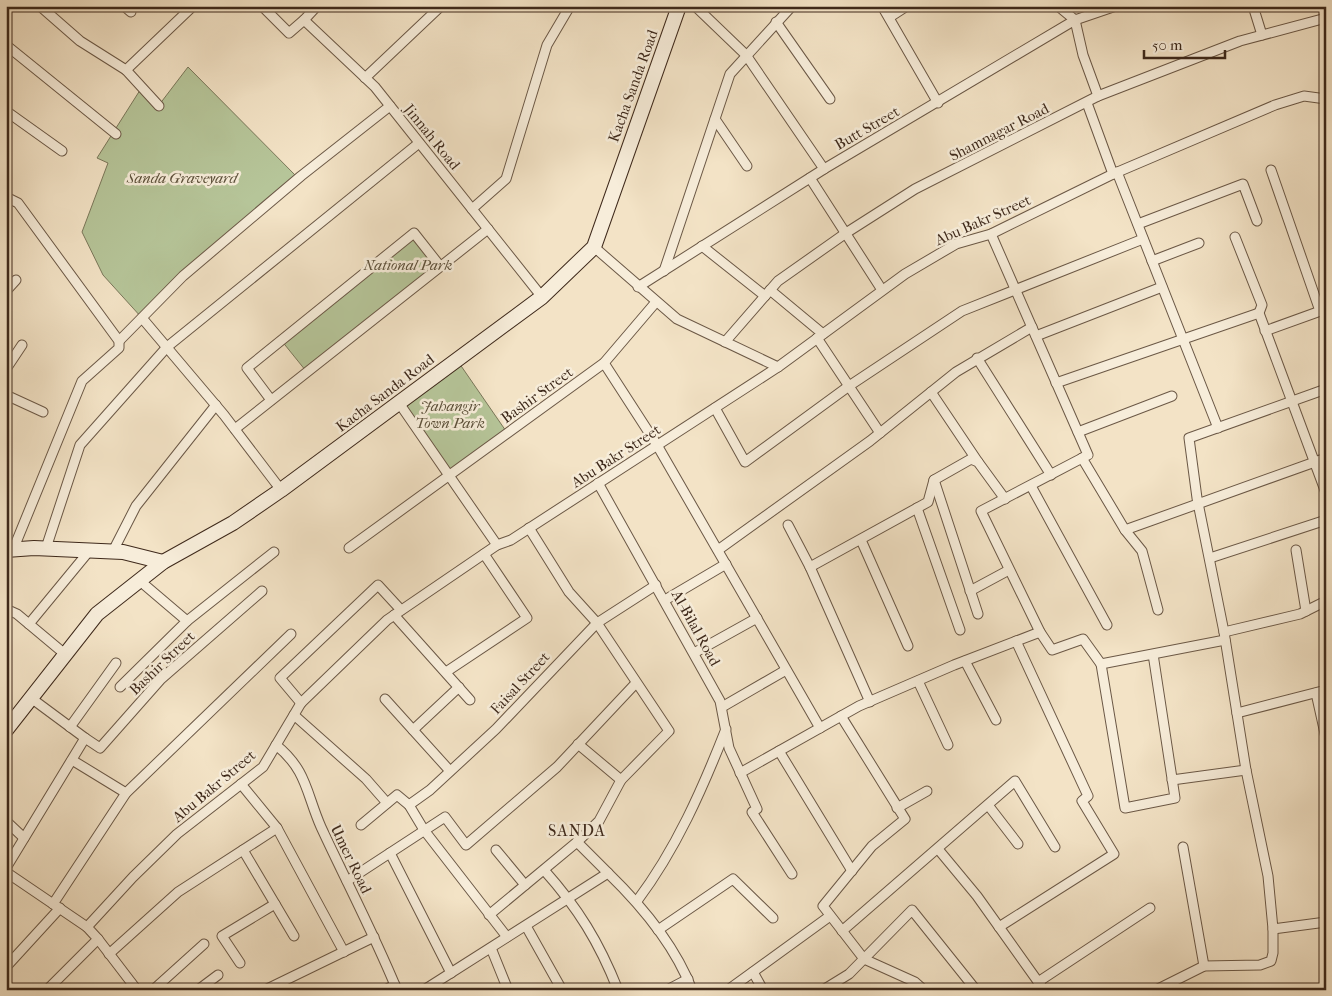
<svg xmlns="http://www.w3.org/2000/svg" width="1332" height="996" viewBox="0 0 1332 996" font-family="'IM FELL French Canon',serif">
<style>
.green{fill:#b6c599;stroke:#7a775a}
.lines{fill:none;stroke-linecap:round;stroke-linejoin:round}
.street-casing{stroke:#6b5846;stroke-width:11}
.secondary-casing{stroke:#3e291b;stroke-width:16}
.street{stroke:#f7edda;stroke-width:9}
.secondary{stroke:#f7edda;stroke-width:14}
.labels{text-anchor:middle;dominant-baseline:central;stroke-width:5;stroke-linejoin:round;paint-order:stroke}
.street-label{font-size:15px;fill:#3e291b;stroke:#f7edda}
.park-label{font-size:15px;font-style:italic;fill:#5c503a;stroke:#f7edda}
.neighbourhood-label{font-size:16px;letter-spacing:1px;fill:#3e291b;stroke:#f7edda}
</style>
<rect width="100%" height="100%" fill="#f3e3c6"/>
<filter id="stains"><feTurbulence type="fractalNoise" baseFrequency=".004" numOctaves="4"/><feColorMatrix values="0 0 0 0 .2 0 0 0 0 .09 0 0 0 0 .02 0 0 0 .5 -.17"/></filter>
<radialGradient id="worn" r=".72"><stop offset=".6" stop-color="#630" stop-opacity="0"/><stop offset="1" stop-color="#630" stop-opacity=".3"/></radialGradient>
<!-- green -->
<g class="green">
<polygon points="188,67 298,178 142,318 103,275 82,232 108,163 97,158 142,87 159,105"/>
<polygon points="414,233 440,266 306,371 281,340"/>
<polygon points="457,360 508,434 448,474 399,403"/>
</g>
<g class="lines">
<defs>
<g id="street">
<polyline points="40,6 80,41 126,70 193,6"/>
<polyline points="124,6 131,12"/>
<polyline points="262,6 289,33 304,20 375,87 542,297"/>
<polyline points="695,6 746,55 824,169"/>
<polyline points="882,6 938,103"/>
<polyline points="1058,6 1075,20 1083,55 1098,96"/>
<polyline points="1253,6 1262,35"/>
<polyline points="890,17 907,6"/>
<polyline points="304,20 317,6"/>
<polyline points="776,22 830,99"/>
<polyline points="6,45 116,134"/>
<polyline points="126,70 159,106"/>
<polyline points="365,78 441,6"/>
<polyline points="1087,103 1113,174"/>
<polyline points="6,111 62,151"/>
<polyline points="715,119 747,166"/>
<polyline points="1271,170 1320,311"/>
<polyline points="1117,172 1218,428"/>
<polyline points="810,178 882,290"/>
<polyline points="6,197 18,203 119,341 119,348 82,381 13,550"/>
<polyline points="472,209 506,179 547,45 570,6"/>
<polyline points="1138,224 1243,184 1257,221"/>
<polyline points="991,234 1088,455 981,511 1040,632 1052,650 1083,639 1101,664"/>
<polyline points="1235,237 1262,305 1259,313 1326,493"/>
<polyline points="702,246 765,296"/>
<polyline points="594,247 677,319 778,367"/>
<polyline points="1152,261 1199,243"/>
<polyline points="664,271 730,74 792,6"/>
<polyline points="638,287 824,169 1075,20 1116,6"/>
<polyline points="770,290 823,334"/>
<polyline points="6,291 16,280"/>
<polyline points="142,318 224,415 281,490"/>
<polyline points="1265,331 1326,309"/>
<polyline points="1036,336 1162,287"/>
<polyline points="817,338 880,433"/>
<polyline points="119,341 183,276 301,176 390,106"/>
<polyline points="725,342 778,281 846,233 915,189 1098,96 1240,41 1326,18"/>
<polyline points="977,358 1051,475"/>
<polyline points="604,363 657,445 820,728"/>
<polyline points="6,369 22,345"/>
<polyline points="1056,383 1259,313"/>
<polyline points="1326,389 1189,438 1197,498 1224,632 1246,770 1268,876 1273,929 1326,922"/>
<polyline points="931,392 978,462"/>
<polyline points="6,395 43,412"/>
<polyline points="271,400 247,368 414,233 440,266"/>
<polyline points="399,403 497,545"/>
<polyline points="715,408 745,462 849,386 962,311 1143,239"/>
<polyline points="235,429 488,229"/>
<polyline points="1078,432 1172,396"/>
<polyline points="1082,458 1125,530 1142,551 1158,610"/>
<polyline points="934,480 978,614"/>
<polyline points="598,483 720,701 729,748 757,809 752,812 792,874"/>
<polyline points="1031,486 1107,625"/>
<polyline points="917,508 960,630"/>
<polyline points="788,525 810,567 870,702"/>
<polyline points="1125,530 1326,458"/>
<polyline points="861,540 908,646"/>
<polyline points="46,548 80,445 167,347 419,143"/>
<polyline points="349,548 604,363 656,302"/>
<polyline points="718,550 870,441 956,372 1032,327"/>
<polyline points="1296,550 1306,611"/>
<polyline points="113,551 136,506 216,405"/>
<polyline points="1210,558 1326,520"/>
<polyline points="810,567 928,502 934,480 971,459 978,462 1005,499"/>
<polyline points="970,591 1009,570"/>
<polyline points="665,600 726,564"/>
<polyline points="6,609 17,614 66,655"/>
<polyline points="394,615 470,700"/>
<polyline points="187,621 274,552"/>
<polyline points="29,624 90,550"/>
<polyline points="1224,632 1300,614 1326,601"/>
<polyline points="694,653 757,618"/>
<polyline points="1153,654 1175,798 1125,808 1101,664 1225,640"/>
<polyline points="965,661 996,720"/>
<polyline points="446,672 527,618 484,554"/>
<polyline points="918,681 948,745"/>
<polyline points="120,687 187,621 140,581"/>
<polyline points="1316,693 1326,738"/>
<polyline points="385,699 450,771"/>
<polyline points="301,703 280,678 378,585 401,610"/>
<polyline points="722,707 786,670"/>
<polyline points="1237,713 1326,690"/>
<polyline points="294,715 366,779 387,803"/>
<polyline points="841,716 905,819 872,846 823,906 864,959 915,982 924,990"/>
<polyline points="70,727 116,663"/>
<polyline points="413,730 459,687"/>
<polyline points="85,738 100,748 161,679 262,591"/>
<polyline points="578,744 621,780"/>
<path d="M 276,745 C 307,770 306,793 321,827 C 346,881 374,934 397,990"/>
<polyline points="779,751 852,871"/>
<polyline points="72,760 126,793"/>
<polyline points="740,773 859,706 954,665 1040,632"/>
<polyline points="1172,780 1246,770"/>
<polyline points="241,784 277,828 344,952"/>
<polyline points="409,805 430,790 496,729 597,623 656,585"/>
<polyline points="988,805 1018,844"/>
<polyline points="897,808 927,791"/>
<polyline points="6,821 24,838"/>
<polyline points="361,825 397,795 409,805 424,830 507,937"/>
<polyline points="577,842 608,873"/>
<polyline points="1183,847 1204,966"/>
<polyline points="938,849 977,896 1044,990"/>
<polyline points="243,850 294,936"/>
<polyline points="496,850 525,885"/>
<polyline points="390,853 451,973"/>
<polyline points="6,868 85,738 31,698"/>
<path d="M 544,870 C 578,908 599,942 618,990"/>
<polyline points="6,872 87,927"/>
<polyline points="347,881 445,817 466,845 557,767 636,683"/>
<path d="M 637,901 C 676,849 702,790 726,729"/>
<polyline points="53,904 126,793 291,634"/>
<polyline points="489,915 577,842 599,821 621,780 669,731 597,623 569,592 529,528"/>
<polyline points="526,926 562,990"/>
<polyline points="999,927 1114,854 1082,801 1088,796 1016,641"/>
<polyline points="658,930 733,879 773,918"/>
<polyline points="842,931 1015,781 1055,847"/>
<polyline points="98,939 137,990"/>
<polyline points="491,948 508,990"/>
<polyline points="109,954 178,892 277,828"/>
<polyline points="240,963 222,936 275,904"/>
<polyline points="6,967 60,908"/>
<polyline points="753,972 763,990"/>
<polyline points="1038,982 1150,908"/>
<polyline points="47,990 98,939 87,927 133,877 177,834 263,767 301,703 387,620 497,545 511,540 778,367 905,274 956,244 991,234 1113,174 1275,105 1304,96 1326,99"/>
<polyline points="153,990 204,944"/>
<polyline points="198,990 218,975"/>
<polyline points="265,990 374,937"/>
<polyline points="385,990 395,985"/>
<path d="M 424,990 L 608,873 C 642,906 675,945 692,990"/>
<polyline points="667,990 688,979"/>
<polyline points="728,990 830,916"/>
<polyline points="823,990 849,974 912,910 976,990"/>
<polyline points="1156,990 1204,966 1260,965 1271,961 1273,953 1273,929"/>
</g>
<g id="secondary">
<polyline points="6,550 34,548 123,552 163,562"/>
<polyline points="6,730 97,614 163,562 233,523 281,490 542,297 594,247 679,6"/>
</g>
</defs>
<!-- street casing -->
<use href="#street" class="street-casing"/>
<!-- secondary casing -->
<use href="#secondary" class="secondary-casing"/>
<!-- street -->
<use href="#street" class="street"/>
<!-- secondary -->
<use href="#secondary" class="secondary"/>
</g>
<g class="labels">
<!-- street labels -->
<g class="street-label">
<text transform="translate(633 86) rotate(-70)">Kacha Sanda Road</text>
<text transform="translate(867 128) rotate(-30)">Butt Street</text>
<text transform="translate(999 132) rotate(-27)">Shamnagar Road</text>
<text transform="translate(432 137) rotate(51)">Jinnah Road</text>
<text transform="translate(983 220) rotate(-24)">Abu Bakr Street</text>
<text transform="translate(385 393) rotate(-37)">Kacha Sanda Road</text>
<text transform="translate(537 395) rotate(-36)">Bashir Street</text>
<text transform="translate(616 456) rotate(-33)">Abu Bakr Street</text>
<text transform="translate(696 628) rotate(61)">Al-Bilal Road</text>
<text transform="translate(162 663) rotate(-44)">Bashir Street</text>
<text transform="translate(520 683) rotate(-47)">Faisal Street</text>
<text transform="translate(214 786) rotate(-40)">Abu Bakr Street</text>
<text transform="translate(351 859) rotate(64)">Umer Road</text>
</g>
<!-- park labels -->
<g class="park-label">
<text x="182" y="178">Sanda Graveyard</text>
<text x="408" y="265">National Park</text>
<text x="450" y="406">Jahangir<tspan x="450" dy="17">Town Park</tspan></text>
</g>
<!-- neighbourhood labels -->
<g class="neighbourhood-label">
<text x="577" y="830">SANDA</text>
</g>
</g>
<!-- margin -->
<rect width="1332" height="996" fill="none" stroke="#f3e3c6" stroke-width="25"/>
<rect x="8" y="8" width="1317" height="981" fill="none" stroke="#3e291b" stroke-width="2.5"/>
<rect x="12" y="12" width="1307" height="971" fill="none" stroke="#3e291b"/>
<!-- scale -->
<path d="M1144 50v8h81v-8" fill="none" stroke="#3e291b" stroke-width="2.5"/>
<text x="1152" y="50" font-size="15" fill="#3e291b" stroke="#f7edda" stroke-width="4" paint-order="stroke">50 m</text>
<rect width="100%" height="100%" filter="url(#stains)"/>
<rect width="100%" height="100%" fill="url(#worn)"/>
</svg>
